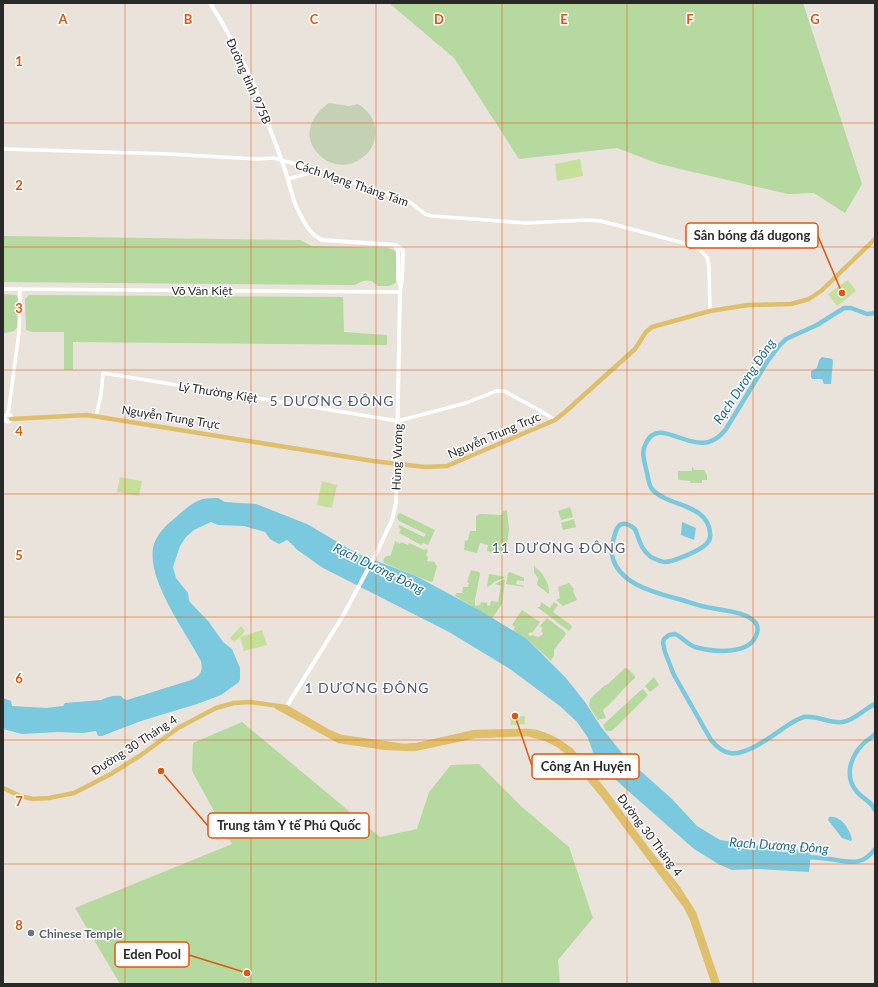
<svg xmlns="http://www.w3.org/2000/svg" width="878" height="987" viewBox="0 0 878 987" font-family="Lato,sans-serif">
<style>
.green{fill:#b5d99f}
.cemetery{fill:#c4d1b5}
.pitch{fill:#c6e09c}
.water{fill:#7bc9df}
.lines{fill:none;stroke-linecap:round;stroke-linejoin:round}
.river{stroke:#7bc9df;stroke-width:4.5}
.tertiary{stroke:#fff;stroke-width:3.5}
.secondary{stroke:#fff;stroke-width:4}
.primary{stroke:#dfbf6b;stroke-width:4.5}
.grid{fill:none;stroke:#de570d;stroke-width:1;stroke-opacity:0.55}
.worship-dot{fill:#6b7280;stroke:#fff;stroke-width:1.5}
.labels{text-anchor:middle;dominant-baseline:central;stroke-width:3;stroke-linejoin:round;paint-order:stroke}
.street-label{font-size:12px;fill:#292929;stroke:#fff}
.worship-label{font-size:12px;font-weight:bold;fill:#5b616d;stroke:#fff;text-anchor:start}
.water-label{font-size:13px;font-style:italic;fill:#1d6888;stroke:#fff}
.quarter-label{font-size:14px;letter-spacing:1px;fill:#4f5773;stroke:#fff}
.grid-label{font-size:13px;text-anchor:middle;font-weight:bold;fill:#de570d;stroke:#fff;stroke-width:3;stroke-linejoin:round;paint-order:stroke}
.leader{fill:none;stroke:#de570d;stroke-width:1.5}
.callout-dot{fill:#de570d;stroke:#fff;stroke-width:1.5}
.callout{fill:#fff;stroke:#de570d;stroke-width:1.5}
.callout-label{font-size:13px;text-anchor:middle;font-weight:bold;fill:#292929}
</style>
<rect width="100%" height="100%" fill="#e9e3dc"/>
<!-- green -->
<g class="green">
<polygon points="389,3 803,3 862,184 845,213 814,193 788,194 659,164 617,148 519,159 454,58"/>
<path d="M 3,236 L 300,240 L 312,246 L 388,248 L 394,250 L 396,253 L 397,281 C 393,287 385,286 378,286 C 370,278 364,280 355,285 L 3,282 Z"/>
<path d="M 3,294 L 16,295 L 18,298 L 18,326 C 14,333 10,332 3,333 Z"/>
<polygon points="29,295 343,297 344,332 387,335 387,345 73,342 73,370 64,370 64,332 32,332 26,330 25,299"/>
<polygon points="692,467 693,467 694,470 704,470 707,475 707,480 702,480 702,483 691,483 690,481 680,480 678,479 678,471 692,471"/>
<polygon points="570,507 573,517 561,520 558,511"/>
<polygon points="506,510 507,511 509,529 506,555 487,551 488,545 480,543 477,553 464,550 465,541 468,540 470,531 476,531 476,516 480,514 502,515 503,511"/>
<polygon points="400,513 435,530 428,545 423,543 421,545 399,533 401,529 398,527 399,525 424,537 426,534 399,521 397,517 398,514"/>
<polygon points="574,519 576,527 563,530 561,523"/>
<polygon points="395,541 400,544 401,542 408,545 409,543 424,550 425,549 428,550 426,555 428,557 427,561 435,562 435,564 437,566 433,581 431,582 384,563 383,560 385,557 391,555"/>
<path d="M 534,566 C 542,572 550,583 549,594 L 537,585 L 538,578 L 534,573 Z"/>
<polygon points="471,570 479,572 480,574 475,600 475,606 480,605 481,602 487,603 487,605 490,606 491,601 498,602 501,586 495,584 504,579 505,580 502,604 492,618 455,596 456,593 462,593 463,587 468,587 469,583 467,582"/>
<polygon points="510,572 524,578 524,581 517,580 516,584 524,586 524,587 506,584 508,573"/>
<polygon points="489,574 490,574 506,577 494,582 491,585 487,587"/>
<polygon points="569,583 574,589 573,591 577,600 563,606 556,600 560,598 558,587"/>
<polygon points="541,602 550,608 554,602 558,605 553,612 571,625 572,627 569,631 537,607 540,607"/>
<polygon points="522,610 540,622 532,633 531,632 528,634 530,636 532,635 539,637 543,634 541,630 543,628 540,626 547,618 565,632 566,634 554,650 554,655 551,661 527,639 513,631 515,627 512,625"/>
<path d="M 625,668 L 628,669 L 635,676 L 635,678 C 623,688 616,699 604,709 L 603,711 L 606,718 L 598,720 L 589,706 L 590,699 L 604,686 L 608,684 Z"/>
<polygon points="654,677 659,685 650,692 645,686"/>
<polygon points="643,689 648,695 616,727 611,731 606,731 603,725 641,690"/>
<polygon points="242,722 380,837 417,829 429,792 451,765 479,764 522,807 569,847 593,918 558,960 560,984 120,984 75,908 232,844 192,771 193,743"/>
</g>
<!-- cemetery -->
<path class="cemetery" d="M 329,103 L 349,106 L 358,104 C 370,112 377,121 375,137 C 374,145 370,152 363,157 C 348,170 326,166 315,150 C 313,147 310,142 310,139 C 307,125 318,110 329,103 Z"/>
<!-- pitch -->
<g class="pitch">
<polygon points="580,159 583,176 557,181 555,164"/>
<polygon points="848,280 856,291 837,306 828,294"/>
<polygon points="120,477 142,481 139,496 117,492"/>
<polygon points="322,481 337,485 332,508 317,505"/>
<polygon points="241,626 245,631 240,637 262,630 267,645 244,651 240,637 234,642 230,638"/>
<polygon points="525,716 525,724 511,725 510,717"/>
</g>
<!-- water -->
<g class="water">
<polygon points="822,357 832,359 833,361 831,384 824,384 822,379 812,379 811,377 811,371 817,368 819,360"/>
<path d="M 218,498 L 225,502 L 256,504 L 307,524 L 358,554 L 416,576 L 479,610 L 527,639 L 566,678 L 585,702 L 601,727 L 626,758 L 672,799 L 697,826 L 720,840 L 777,848 L 811,851 L 809,872 L 758,869 L 732,870 L 720,865 L 694,849 L 600,766 L 594,755 L 588,738 L 577,722 L 561,707 L 510,669 L 449,632 L 323,568 L 296,549 L 294,546 L 287,540 L 279,544 L 270,539 L 265,532 L 244,526 L 218,525 L 211,522 L 194,530 L 186,537 L 180,546 L 173,567 L 176,578 L 188,593 L 189,601 L 209,622 L 223,642 L 232,649 L 240,668 L 240,679 L 239,682 L 221,695 L 197,704 L 141,721 L 102,736 L 98,736 L 96,731 L 83,733 L 58,732 L 22,734 L 3,729 L 3,698 L 11,701 L 12,706 L 46,708 L 63,706 L 65,703 L 101,700 C 107,697 114,695 121,696 L 124,699 L 127,700 L 191,680 C 201,676 203,671 201,661 C 186,632 144,577 154,544 C 158,533 166,525 175,518 C 183,511 192,502 203,499 C 207,498 213,498 218,498 Z"/>
<polygon points="682,522 696,528 694,540 681,535"/>
<path d="M 829,817 C 841,815 849,829 852,839 L 851,841 L 842,838 L 828,820 Z"/>
</g>
<g class="lines">
<!-- river -->
<g class="river">
<path d="M 875,313 L 867,314 L 851,308 L 844,308 L 817,325 L 786,339 L 779,346 L 767,362 L 726,429 C 698,467 661,411 646,443 C 641,452 644,459 646,469 C 648,475 648,484 652,489 C 667,507 708,503 710,533 C 711,538 708,543 704,546 C 698,551 673,562 665,562 C 661,562 655,559 651,557 C 641,550 639,539 635,529 C 625,521 618,522 615,534 C 613,540 611,549 612,555 C 618,585 657,593 682,600 C 692,603 702,607 712,608 C 724,611 740,611 750,618 C 756,621 759,627 757,633 C 751,656 713,652 695,647 C 687,644 682,637 675,634 L 669,635 L 664,639 L 663,643 L 665,652 L 674,675 L 711,740 C 716,746 722,752 730,753 C 746,756 772,736 785,727 C 791,723 797,719 804,717 C 817,715 830,724 843,722 C 855,720 864,709 875,704"/>
<path d="M 875,734 C 871,738 867,740 863,744 C 850,757 844,777 857,792 C 863,799 871,801 875,810"/>
<path d="M 806,857 C 813,857 821,858 829,859 C 848,861 861,868 875,849"/>
</g>
<!-- tertiary -->
<g class="tertiary">
<polyline points="3,149 169,154 257,159 274,158 317,170 410,202 425,214 432,216 526,223 587,220 601,221 691,245 698,248 707,257 709,266 710,311"/>
<polyline points="288,179 316,171"/>
<polyline points="3,289 400,292"/>
<polyline points="8,415 19,332 20,289"/>
<polyline points="96,416 101,395 103,373 398,421 466,403 496,391 504,391 539,410 555,420"/>
</g>
<!-- secondary -->
<g class="secondary">
<path d="M 210,3 C 230,35 249,68 261,104 C 269,127 278,149 286,173 C 290,185 292,199 298,210 C 303,221 311,237 323,240 L 395,245 L 401,248 L 403,252 L 402,279 L 400,292 L 396,503 L 392,520 L 376,554 L 344,614 L 285,709"/>
<polyline points="395,246 398,250 398,279 400,285"/>
<circle cx="8" cy="418" r="3.5"/>
</g>
<!-- primary -->
<g class="primary">
<polyline points="11,419 87,415 373,461 425,467 447,466 555,420 565,412 635,349 646,332 652,327 710,311 748,305 791,304 809,299 821,291 875,239"/>
<polyline points="277,707 339,741 387,748 414,749 475,736 528,734 546,739 558,745 568,753 603,796 686,907 692,919 714,984"/>
<polyline points="3,788 20,796 33,799 49,798 74,793 111,774 141,755 178,728 216,708 234,703 250,702 286,707 327,731 341,737 404,746 417,745 475,732 527,731 537,732 548,736 558,741 571,750 606,793 650,853 678,888 694,913 718,984"/>
</g>
</g>
<!-- grid -->
<path class="grid" d="M 125,3 L 125,984M 251,3 L 251,984M 376,3 L 376,984M 502,3 L 502,984M 627,3 L 627,984M 753,3 L 753,984M 3,123 L 875,123M 3,247 L 875,247M 3,370 L 875,370M 3,494 L 875,494M 3,617 L 875,617M 3,740 L 875,740M 3,864 L 875,864"/>
<!-- markers -->
<circle class="worship-dot" cx="31" cy="933" r="4"/>
<g class="labels">
<!-- street labels -->
<g class="street-label">
<text transform="translate(249 81) rotate(66)">Đường tỉnh 975B</text>
<text transform="translate(352 183) rotate(19)">Cách Mạng Tháng Tám</text>
<text x="202" y="290">Võ Văn Kiệt</text>
<text transform="translate(218 392) rotate(9)">Lý Thường Kiệt</text>
<text transform="translate(171 417) rotate(9)">Nguyễn Trung Trực</text>
<text transform="translate(494 435) rotate(-23)">Nguyễn Trung Trực</text>
<text transform="translate(397 457) rotate(-88)">Hùng Vương</text>
<text transform="translate(134 745) rotate(-33)">Đường 30 Tháng 4</text>
<text transform="translate(650 835) rotate(53)">Đường 30 Tháng 4</text>
</g>
<!-- worship labels -->
<g class="worship-label">
<text x="39" y="933">Chinese Temple</text>
</g>
<!-- water labels -->
<g class="water-label">
<text transform="translate(744 381) rotate(-56)">Rạch Dương Đông</text>
<text transform="translate(379 568) rotate(26)">Rạch Dương Đông</text>
<text transform="translate(779 845) rotate(4)">Rạch Dương Đông</text>
</g>
<!-- quarter labels -->
<g class="quarter-label">
<text x="332" y="400">5 DƯƠNG ĐÔNG</text>
<text x="559" y="547">11 DƯƠNG ĐÔNG</text>
<text x="367" y="687">1 DƯƠNG ĐÔNG</text>
</g>
</g>
<g class="grid-label">
<text x="63" y="24">A</text>
<text x="188" y="24">B</text>
<text x="314" y="24">C</text>
<text x="439" y="24">D</text>
<text x="564" y="24">E</text>
<text x="690" y="24">F</text>
<text x="815" y="24">G</text>
<text x="19" y="66">1</text>
<text x="19" y="190">2</text>
<text x="19" y="313">3</text>
<text x="19" y="436">4</text>
<text x="19" y="560">5</text>
<text x="19" y="683">6</text>
<text x="19" y="806">7</text>
<text x="19" y="930">8</text>
</g>
<!-- callouts -->
<path class="leader" d="M842 293L818 236M515 716L532 766M161 771L208 826M247 973L189 955"/>
<g class="callout-dot">
<circle cx="842" cy="293" r="4"/>
<circle cx="515" cy="716" r="4"/>
<circle cx="161" cy="771" r="4"/>
<circle cx="247" cy="973" r="4"/>
</g>
<g class="callout">
<rect x="686" y="223" width="132" height="25" rx="4"/>
<rect x="532" y="754" width="107" height="25" rx="4"/>
<rect x="208" y="813" width="161" height="25" rx="4"/>
<rect x="115" y="942" width="74" height="25" rx="4"/>
</g>
<g class="callout-label">
<text x="752" y="240">Sân bóng đá dugong</text>
<text x="586" y="771">Công An Huyện</text>
<text x="289" y="830">Trung tâm Y tế Phú Quốc</text>
<text x="152" y="959">Eden Pool</text>
</g>
<!-- border -->
<rect width="878" height="987" fill="none" stroke="#292929" stroke-width="8"/>
</svg>
